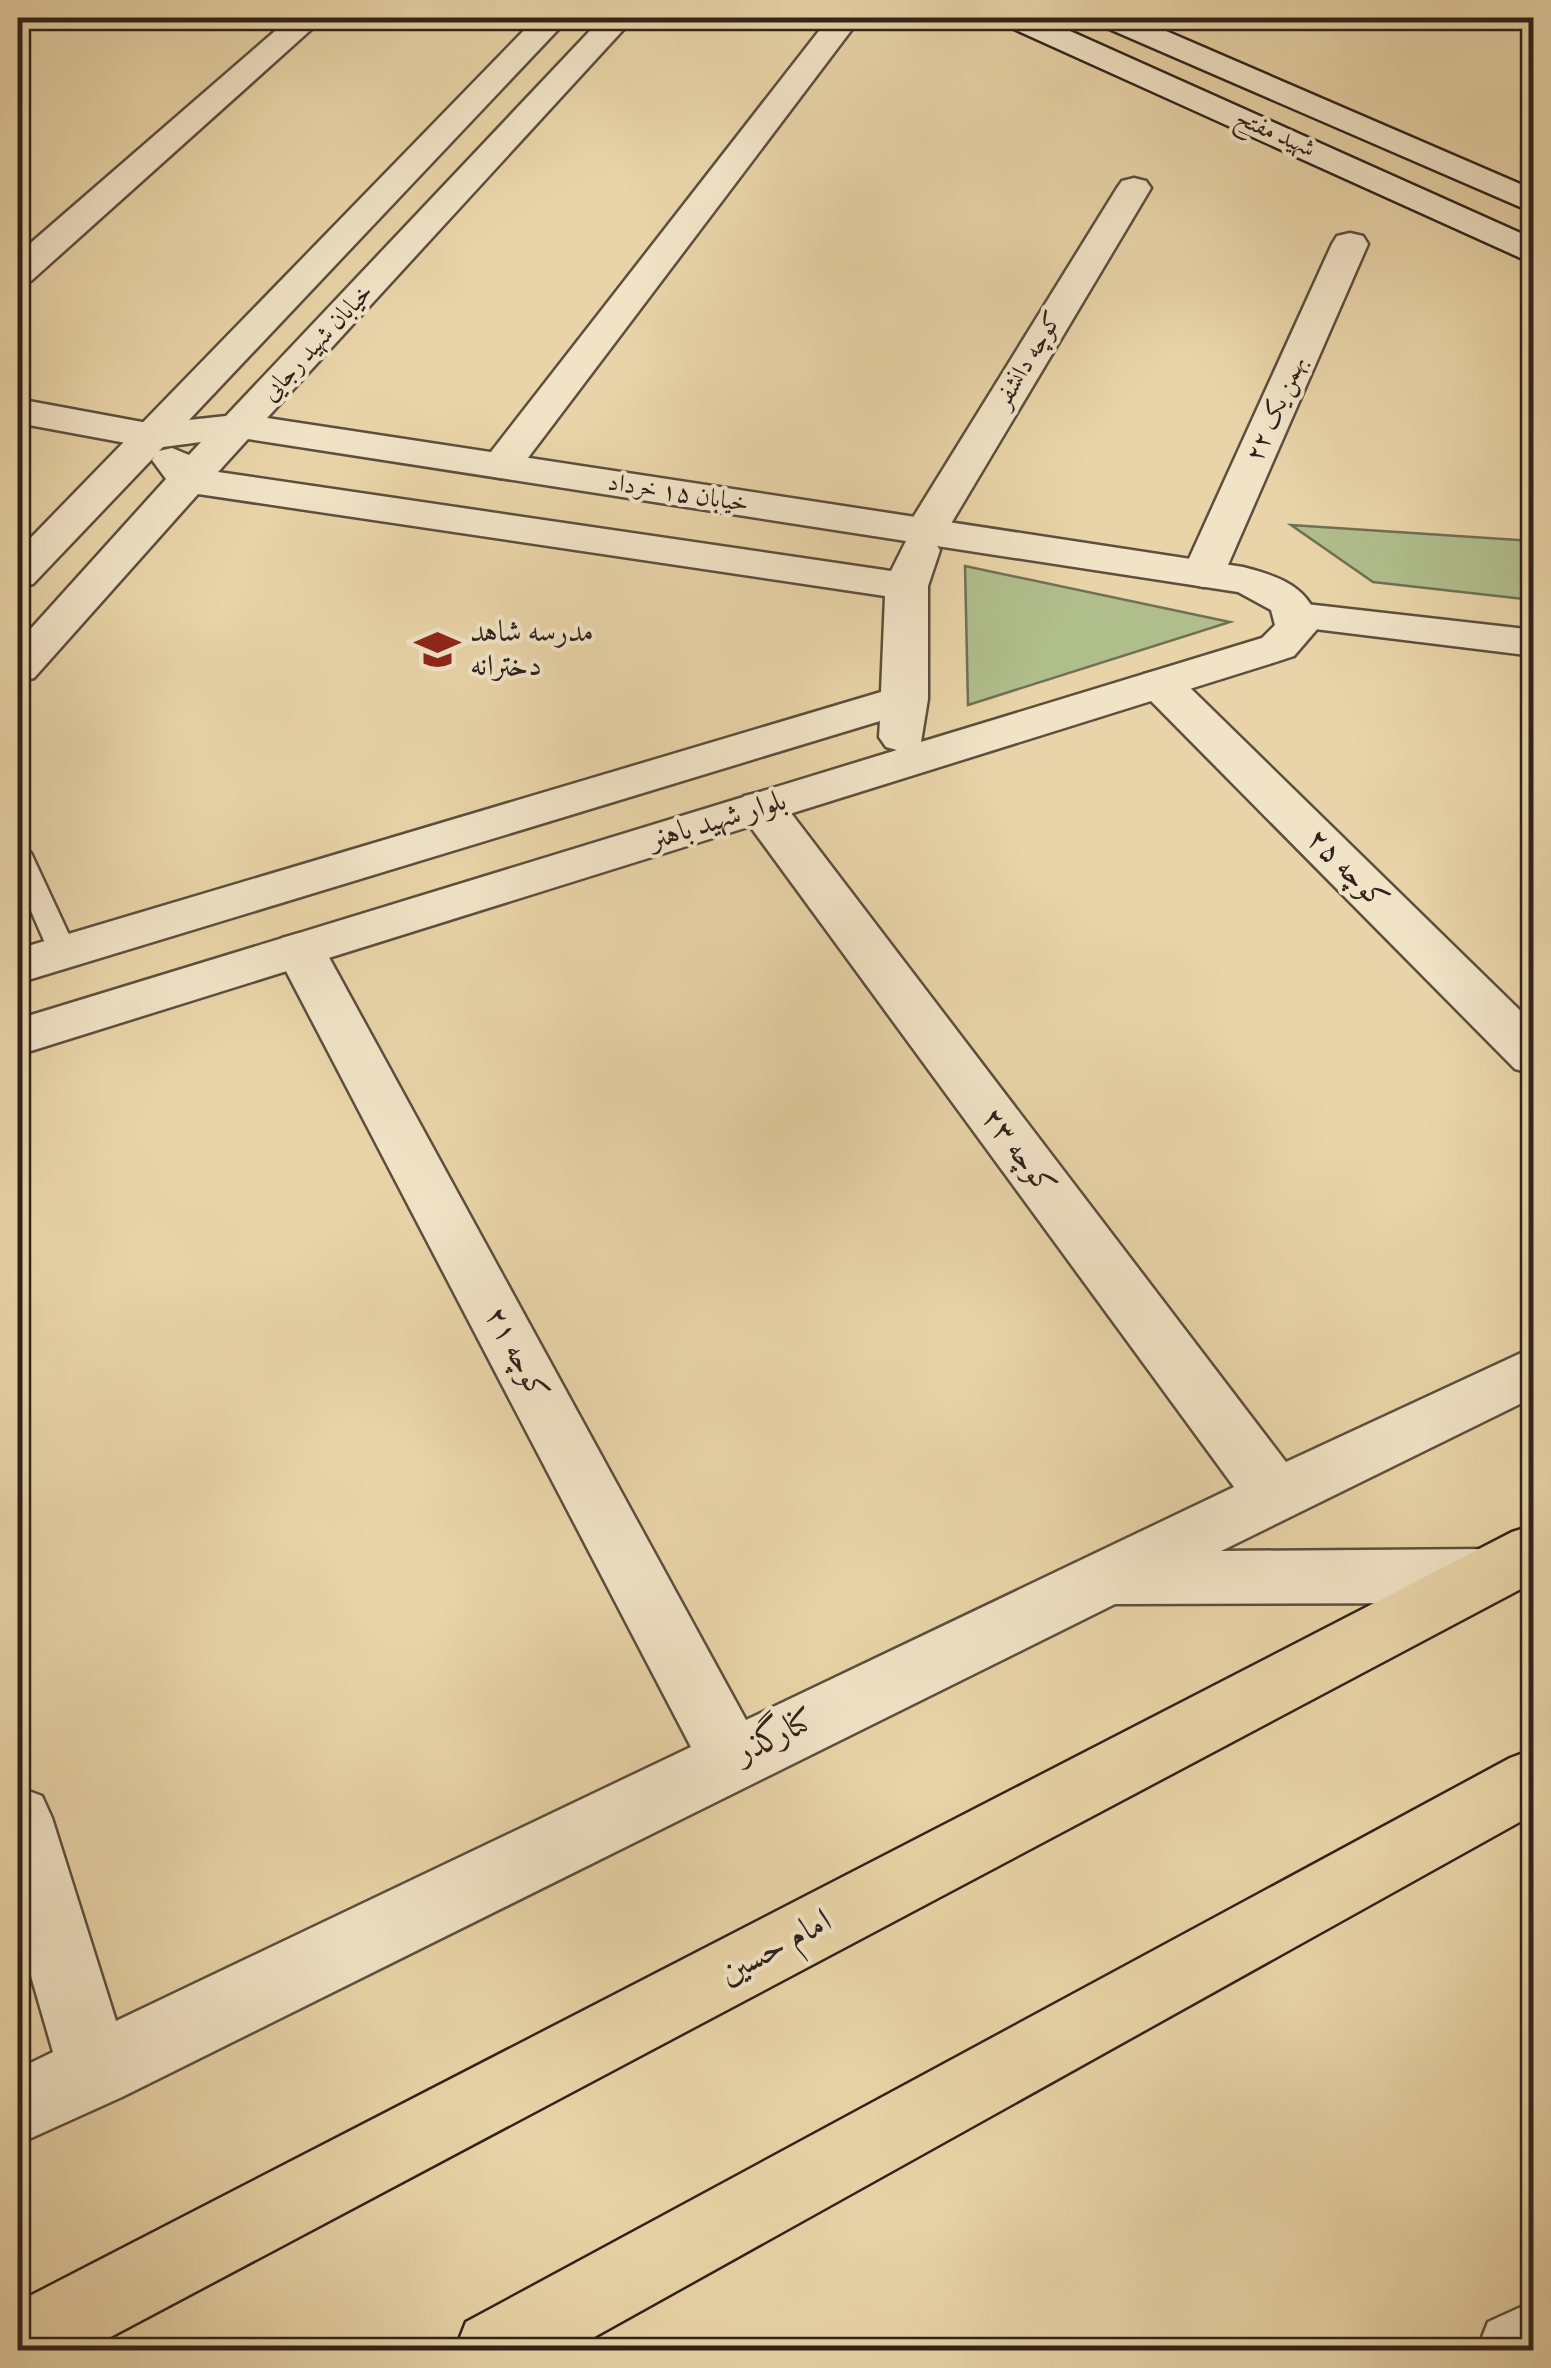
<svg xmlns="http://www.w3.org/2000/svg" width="1551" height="2368" viewBox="0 0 1551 2368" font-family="Vollkorn,Amiri,serif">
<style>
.green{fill:#b0be8c;stroke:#707054;stroke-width:2.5}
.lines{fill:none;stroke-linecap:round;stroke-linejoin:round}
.service-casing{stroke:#5d4e3e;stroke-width:5}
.minor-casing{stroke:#5d4e3e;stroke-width:5}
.tertiary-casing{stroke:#5d4e3e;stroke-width:5}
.secondary-casing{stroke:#2f221b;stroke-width:5}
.primary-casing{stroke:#2f221b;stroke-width:5}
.service{fill:#f0e3c6;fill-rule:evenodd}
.minor{fill:#f0e3c6;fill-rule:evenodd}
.tertiary{fill:#f0e3c6;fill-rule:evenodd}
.secondary{fill:#f0e3c6;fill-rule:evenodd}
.primary{fill:#e8d4a8;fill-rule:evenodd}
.labels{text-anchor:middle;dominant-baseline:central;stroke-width:8;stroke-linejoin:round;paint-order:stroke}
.far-street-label{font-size:25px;fill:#2f221b;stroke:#f0e3c6}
.poi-label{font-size:30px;fill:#2f221b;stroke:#f0e3c6;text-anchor:start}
.street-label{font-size:30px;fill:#2f221b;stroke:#f0e3c6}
.near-street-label{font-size:35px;fill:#2f221b;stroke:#f0e3c6}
</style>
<rect width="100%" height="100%" fill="#e8d4a8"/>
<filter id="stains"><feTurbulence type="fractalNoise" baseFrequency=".002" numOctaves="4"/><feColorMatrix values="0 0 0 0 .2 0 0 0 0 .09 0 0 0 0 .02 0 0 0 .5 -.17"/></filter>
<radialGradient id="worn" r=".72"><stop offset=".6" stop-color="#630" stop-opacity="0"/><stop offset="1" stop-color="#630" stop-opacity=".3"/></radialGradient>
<!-- green -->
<g class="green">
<polygon points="1291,525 1533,541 1533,600 1373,582"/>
<polygon points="965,566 1230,622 968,705"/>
</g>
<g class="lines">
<defs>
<polygon id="service" points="18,844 31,853 77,952 73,959 53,959 49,952 18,881"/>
<g id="minor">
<polygon points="290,18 324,18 31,281 18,284 18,254"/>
<polygon points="829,18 859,20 515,475 501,478 487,475 481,466 487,457"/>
<polygon points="1134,178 1146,181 1151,188 946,532 940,541 925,545 910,541 904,532 1117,188 1122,181"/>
<polygon points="1350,233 1363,236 1368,244 1224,574 1218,583 1203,587 1188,583 1182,574 1332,244 1337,236"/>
<polygon points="18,399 153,424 167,428 173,436 167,444 153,448 18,423"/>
<polygon points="1297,603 1534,630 1534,656 1282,625 1275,616 1282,607"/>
<polygon points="1160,670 1176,674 1534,1024 1534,1074 1515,1069 1144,694 1138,684 1144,674"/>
<polygon points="761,792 778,796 1286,1462 1534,1347 1534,1397 1221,1551 1487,1549 1509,1557 1518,1576 1509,1595 1487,1603 1115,1604 122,2097 18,2144 18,2069 53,2052 18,1931 18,1787 42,1796 52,1818 116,2021 691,1747 275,950 282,938 300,933 318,938 325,950 746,1720 1234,1487 744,818 737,807 744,796"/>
<polygon points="1534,2301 1534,2350 1477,2350 1488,2322"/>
</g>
<path id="tertiary" d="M 536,18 L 569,18 L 189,420 L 226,416 L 602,18 L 634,18 L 267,418 L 1243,567 C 1278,576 1312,587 1319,627 L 1294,656 L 1276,662 L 18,1055 L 18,1019 L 897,750 L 886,747 L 879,737 L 880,721 L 18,983 L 18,949 L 881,692 L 885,596 L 198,494 L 34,678 L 18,682 L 18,643 L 166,479 L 152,460 L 155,456 L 33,584 L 18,588 L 18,551 ZM 248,439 L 906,541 L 891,571 L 218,472 ZM 201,442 L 189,455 L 172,448 L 159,451 L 163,447 ZM 937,546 L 1238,592 L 1271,610 L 1275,625 L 1262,638 L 921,742 L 928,699 L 928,586 L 940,550 Z"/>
<g id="secondary">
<polygon points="1000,18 1041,18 1534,239 1534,264 1005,25"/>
<polygon points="1095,18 1136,18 1534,190 1534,213 1100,25"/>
</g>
<g id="primary">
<polygon points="1534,1525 1534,1582 86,2350 18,2350 18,2302 1512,1532"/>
<polygon points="1534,1749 1534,1814 571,2350 455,2350 466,2322 1510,1758"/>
</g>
</defs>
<!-- service casing -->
<use href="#service" class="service-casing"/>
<!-- minor casing -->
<use href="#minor" class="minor-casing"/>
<!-- tertiary casing -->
<use href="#tertiary" class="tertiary-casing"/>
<!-- secondary casing -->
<use href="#secondary" class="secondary-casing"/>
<!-- primary casing -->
<use href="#primary" class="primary-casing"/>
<!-- service -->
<use href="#service" class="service"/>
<!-- minor -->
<use href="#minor" class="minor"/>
<!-- tertiary -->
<use href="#tertiary" class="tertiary"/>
<!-- secondary -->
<use href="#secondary" class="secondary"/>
<!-- primary -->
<use href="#primary" class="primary"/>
</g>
<!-- icons -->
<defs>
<symbol id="school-bare" viewBox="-9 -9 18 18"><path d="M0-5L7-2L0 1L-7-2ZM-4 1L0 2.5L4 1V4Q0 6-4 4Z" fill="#8f2418" stroke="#f0e3c6" stroke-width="2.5" paint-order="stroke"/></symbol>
</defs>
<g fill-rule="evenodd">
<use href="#school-bare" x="406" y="618" width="63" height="63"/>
</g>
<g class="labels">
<!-- far-street labels -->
<g class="far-street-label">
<text transform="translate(1275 134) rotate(24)">شهید مفتح</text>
<text transform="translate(318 343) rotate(-47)">خیابان شهید رجایی</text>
<text transform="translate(1029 360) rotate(-59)">کوچه دانشفر</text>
<text transform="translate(1277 409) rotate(-66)">۲۲ بهمن یک</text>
<text transform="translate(678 494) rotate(9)">خیابان ۱۵ خرداد</text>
</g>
<!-- poi labels -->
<g class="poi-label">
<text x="470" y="633">مدرسه شاهد<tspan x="470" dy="34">دخترانه</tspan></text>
</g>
<!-- street labels -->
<g class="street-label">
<text transform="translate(718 821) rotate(-17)">بلوار شهید باهنر</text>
<text transform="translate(1347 870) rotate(45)">کوچه ۲۵</text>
<text transform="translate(1018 1152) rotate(53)">کوچه ۲۳</text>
<text transform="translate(516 1354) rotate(62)">کوچه ۲۱</text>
</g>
<!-- near-street labels -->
<g class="near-street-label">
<text transform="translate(775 1737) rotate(-26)">کنارگذر</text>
<text transform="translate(776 1948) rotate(-28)">امام حسین</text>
</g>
</g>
<!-- margin -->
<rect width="1551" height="2368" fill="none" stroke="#e8d4a8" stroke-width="60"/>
<rect x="20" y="20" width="1511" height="2328" fill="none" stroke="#2f221b" stroke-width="5"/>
<rect x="30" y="30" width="1491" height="2308" fill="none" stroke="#2f221b" stroke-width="2.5"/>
<rect width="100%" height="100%" filter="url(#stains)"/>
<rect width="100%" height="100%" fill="url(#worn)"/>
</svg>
